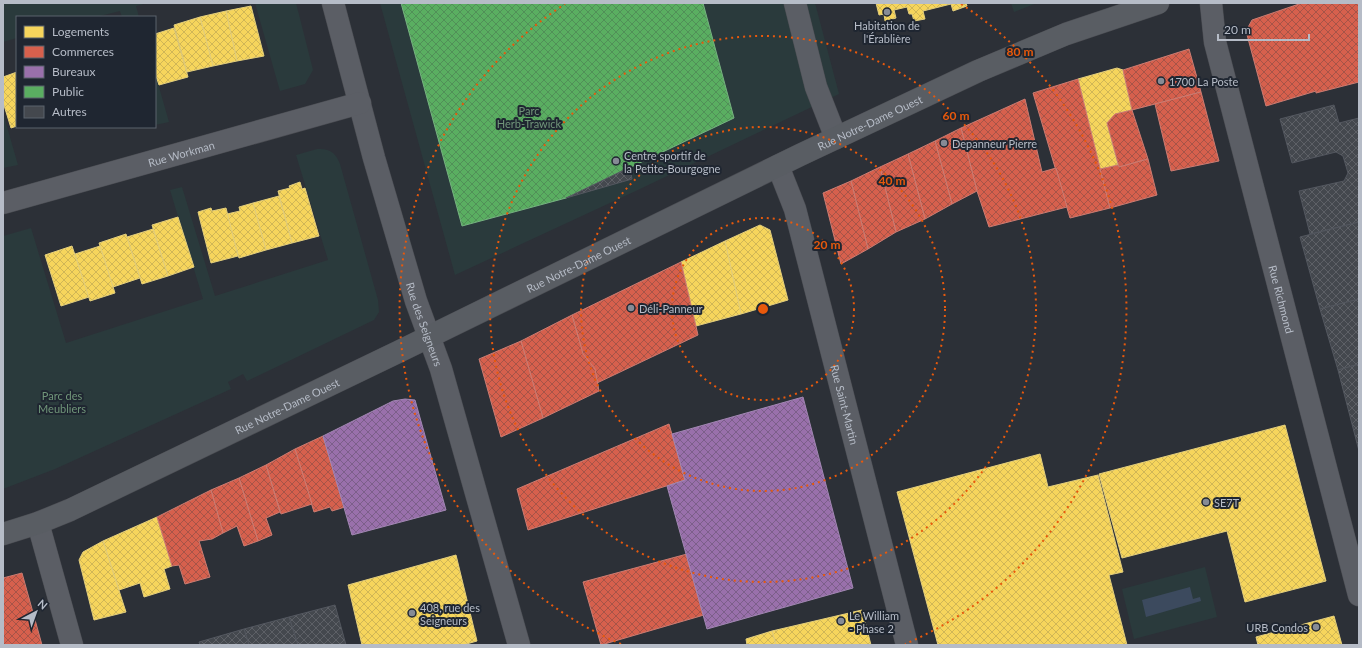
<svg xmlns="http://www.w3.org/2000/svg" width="1362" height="648" viewBox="0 0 1362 648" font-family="Lato,sans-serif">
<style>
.green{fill:#2a3a3c}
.water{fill:#3c4a5e}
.homes{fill:url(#homes-cross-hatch);stroke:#e3ce7c}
.shops{fill:url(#shops-cross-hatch);stroke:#cc7c72}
.offices{fill:url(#offices-cross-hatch);stroke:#a287b3}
.public{fill:url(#public-cross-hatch);stroke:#76b280}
.building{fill:url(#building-cross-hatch);stroke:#53575f}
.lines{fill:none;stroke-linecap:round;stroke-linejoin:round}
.street-casing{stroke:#4a4c52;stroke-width:23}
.secondary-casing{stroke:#4a4c52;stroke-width:23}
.street{stroke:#5b5e65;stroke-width:22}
.secondary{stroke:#595d63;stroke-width:22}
.ring{fill:none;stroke:#e8590c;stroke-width:2;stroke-dasharray:2 4}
.poi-dot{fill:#868b95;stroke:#1f2631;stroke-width:1.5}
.labels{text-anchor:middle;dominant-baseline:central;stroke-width:4;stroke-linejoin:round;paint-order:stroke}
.poi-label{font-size:11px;fill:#b6bcc7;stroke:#1f2631;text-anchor:start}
.park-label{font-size:11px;fill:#709579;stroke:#1f2631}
.street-label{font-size:11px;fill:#b6bcc7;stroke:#1f2631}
.centre{fill:#e8590c;stroke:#1f2631;stroke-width:2}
.ring-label{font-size:12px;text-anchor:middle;font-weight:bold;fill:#e8590c;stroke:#1f2631;stroke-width:4;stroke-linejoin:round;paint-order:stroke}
</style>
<defs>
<pattern id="homes-cross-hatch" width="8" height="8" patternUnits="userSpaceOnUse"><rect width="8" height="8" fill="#f6d55c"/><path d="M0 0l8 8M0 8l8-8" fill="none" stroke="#d0b656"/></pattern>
<pattern id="shops-cross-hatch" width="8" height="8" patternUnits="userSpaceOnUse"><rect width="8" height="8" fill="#d6604d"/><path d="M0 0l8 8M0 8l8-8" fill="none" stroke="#a65448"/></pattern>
<pattern id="offices-cross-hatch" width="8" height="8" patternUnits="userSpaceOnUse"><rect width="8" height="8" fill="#9970ab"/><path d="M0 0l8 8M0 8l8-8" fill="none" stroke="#7c5f8a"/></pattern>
<pattern id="public-cross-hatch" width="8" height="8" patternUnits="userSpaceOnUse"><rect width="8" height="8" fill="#5aae61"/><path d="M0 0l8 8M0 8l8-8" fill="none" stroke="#519058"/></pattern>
<pattern id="building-cross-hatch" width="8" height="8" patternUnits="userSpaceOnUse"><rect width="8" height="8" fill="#44484e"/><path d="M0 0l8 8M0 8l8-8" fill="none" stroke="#5d6066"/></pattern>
</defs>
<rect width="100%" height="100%" fill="#2c3037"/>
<!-- green -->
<g class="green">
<polygon points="3,3 147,3 136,6 139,17 122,17 120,11 96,17 17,17 17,38 3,42"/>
<polygon points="255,3 296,3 313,70 305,84 280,91"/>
<polygon points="380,3 815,3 839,94 640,189 455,275"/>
<polygon points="1011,3 1037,3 1014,12"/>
<polygon points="155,73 169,122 155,125"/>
<polygon points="3,113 18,165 3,168"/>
<path d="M 317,149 C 330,148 336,153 340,164 L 378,300 L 379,312 L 374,320 L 247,381 L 243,374 L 228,382 L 231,389 L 55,469 L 3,489 L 3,236 L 31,228 L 66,343 L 203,299 L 170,190 L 182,187 L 215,296 L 328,260 L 296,155 Z"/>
<polygon points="1205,567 1217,617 1134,639 1122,589"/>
</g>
<!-- water -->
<polygon class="water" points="1190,587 1193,599 1200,597 1201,601 1146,617 1142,600"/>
<!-- homes -->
<g class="homes">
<polygon points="876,3 966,3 967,6 953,11 951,4 923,11 925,19 914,21 912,14 909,14 907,7 894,10 896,18 885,21 884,14 879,15"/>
<polygon points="251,6 264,56 237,61 226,11"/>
<polygon points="226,11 237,61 213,66 200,17"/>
<polygon points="200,17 213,66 187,72 174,25"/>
<polygon points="174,28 188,77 159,85 155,73 155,34"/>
<polygon points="1117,68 1123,70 1132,110 1115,114 1107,123 1118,165 1100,169 1078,79"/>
<polygon points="17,72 17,126 11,128 3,102 3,77"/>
<polygon points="300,182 302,189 305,188 319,236 292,243 278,191 290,188 289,186"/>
<polygon points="279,196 292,243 266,250 253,203"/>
<polygon points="253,203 266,250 239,258 227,214 240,211 239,207"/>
<polygon points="211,208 212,211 226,208 238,256 211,263 198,212"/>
<polygon points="178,217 194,267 168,276 152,225"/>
<polygon points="760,225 770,230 788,300 741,314 725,241"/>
<polygon points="153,229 168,276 142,284 127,237"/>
<polygon points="126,234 140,278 113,287 99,243"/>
<polygon points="725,241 741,314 696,326 681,262"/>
<polygon points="72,246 89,297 61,306 45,255"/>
<polygon points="100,246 115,293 90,301 75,254"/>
<polygon points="1285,425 1326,581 1245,602 1227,531 1122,558 1099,474"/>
<polygon points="1040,454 1048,487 1098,475 1123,572 1109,575 1127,645 938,645 897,492"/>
<polygon points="157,517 172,566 164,569 170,589 144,597 140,583 119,590 103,541"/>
<polygon points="103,541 126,612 94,620 79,560 83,552"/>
<polygon points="456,555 477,641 463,645 362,645 348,585"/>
<polygon points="862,610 871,645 776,645 772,631"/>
<polygon points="1334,616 1342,645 1258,645 1256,637"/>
<polygon points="772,631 776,645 746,645 747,645 746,639"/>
</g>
<!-- shops -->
<g class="shops">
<polygon points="1302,3 1359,3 1359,82 1316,93 1316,91 1266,106 1246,31 1252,20"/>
<polygon points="1189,49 1201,92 1132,110 1123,70"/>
<polygon points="1078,79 1110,208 1070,218 1033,93"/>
<polygon points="1201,92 1219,161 1171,171 1155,104"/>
<polygon points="1025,99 1042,172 1056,168 1067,207 989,227 977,191 961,128"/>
<polygon points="1132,110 1148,159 1119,167 1107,123 1115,114"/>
<polygon points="961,128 977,191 952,204 935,141"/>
<polygon points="935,141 952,204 925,219 908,154"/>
<polygon points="908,154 925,219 896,232 880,167"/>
<polygon points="1148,159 1157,195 1110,208 1100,169 1118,165 1119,167"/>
<polygon points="880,167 896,232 868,249 851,181"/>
<polygon points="851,181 868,249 841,264 823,193"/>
<polygon points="681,262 698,335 597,383 595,369 583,354 572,315"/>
<polygon points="572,315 583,354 595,369 599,391 543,418 521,341"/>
<polygon points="521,341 543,418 501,437 479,359"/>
<polygon points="669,424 685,480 528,530 517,489"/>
<polygon points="323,436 345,507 332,511 330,507 314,512 295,449"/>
<polygon points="295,449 312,504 281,514 266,465"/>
<polygon points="266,465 280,512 266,518 272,535 258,541 239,478"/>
<polygon points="239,478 258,541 244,546 237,526 223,533 211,490"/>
<polygon points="211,490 223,533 212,539 199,541 210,577 185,584 179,565 172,566 157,517"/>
<polygon points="687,554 704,615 601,645 583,582"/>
<polygon points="22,573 42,645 3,645 3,578"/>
</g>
<!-- offices -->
<g class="offices">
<polygon points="803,397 853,588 707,629 667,486 685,480 672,434"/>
<polygon points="405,399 415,400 446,510 352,535 323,436 393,401"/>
</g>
<!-- public -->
<polygon class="public" points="401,3 703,3 734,118 566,198 462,226"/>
<!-- building -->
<g class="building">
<polygon points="1334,105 1339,123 1359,118 1359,222 1310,234 1299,191 1344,181 1348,173 1343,156 1336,152 1292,163 1280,119"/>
<polygon points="630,168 632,179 566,198 622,171"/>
<polygon points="1359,222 1359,299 1320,309 1300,237"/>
<polygon points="1359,299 1359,364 1338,370 1320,309"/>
<polygon points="1359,364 1359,451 1338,370"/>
<polygon points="335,605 346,645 298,645 289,617"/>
<polygon points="289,617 298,645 249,645 244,629"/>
<polygon points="244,629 249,645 200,645 199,642"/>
</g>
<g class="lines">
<defs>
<g id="street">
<path id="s1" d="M 333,3 L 374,158 L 416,301 L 441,369 L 519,645"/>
<polyline points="795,3 816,87 836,138"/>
<path id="s2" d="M 1211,3 L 1215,42 L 1359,595"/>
<path id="s3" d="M 778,166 L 795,209 L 907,645"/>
<path id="s4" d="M 3,203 L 360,103"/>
<polyline points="38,523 72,645"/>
</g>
<g id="secondary">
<path id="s5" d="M 3,534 L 38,523 L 70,510 L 398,352 L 800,155 L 978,71 L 1066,34 L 1158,3"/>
</g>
</defs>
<!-- street casing -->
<use href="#street" class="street-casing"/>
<!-- secondary casing -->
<use href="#secondary" class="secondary-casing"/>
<!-- street -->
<use href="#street" class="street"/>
<!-- secondary -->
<use href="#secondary" class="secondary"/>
</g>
<!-- distance rings -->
<g class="ring">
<circle cx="763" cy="309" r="91"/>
<circle cx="763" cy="309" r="182"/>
<circle cx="763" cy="309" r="273"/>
<path d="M621 644A364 364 0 0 1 565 4M961 4A364 364 0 0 1 905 644"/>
</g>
<!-- markers -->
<g class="poi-dot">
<circle cx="887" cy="12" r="4"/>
<circle cx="1161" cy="81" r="4"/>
<circle cx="944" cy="143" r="4"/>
<circle cx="616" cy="161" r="4"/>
<circle cx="631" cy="308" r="4"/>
<circle cx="1206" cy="502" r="4"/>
<circle cx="412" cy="613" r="4"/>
<circle cx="841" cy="621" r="4"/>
<circle cx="1316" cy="627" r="4"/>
</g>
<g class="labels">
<!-- poi labels -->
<g class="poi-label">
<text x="887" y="25" text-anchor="middle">Habitation de<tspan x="887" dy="13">l'Érablière</tspan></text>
<text x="1169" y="81">1700 La Poste</text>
<text x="952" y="143">Depanneur Pierre</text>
<text x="624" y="155">Centre sportif de<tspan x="624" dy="13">la Petite-Bourgogne</tspan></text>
<text x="639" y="308">Déli-Panneur</text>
<text x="1214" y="502">SE7T</text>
<text x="420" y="607">408, rue des<tspan x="420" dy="13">Seigneurs</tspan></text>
<text x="849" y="615">Le William<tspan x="849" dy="13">- Phase 2</tspan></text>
<text x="1308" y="627" text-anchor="end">URB Condos</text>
</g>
<!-- park labels -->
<g class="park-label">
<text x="529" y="110">Parc<tspan x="529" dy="13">Herb-Trawick</tspan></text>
<text x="62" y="395">Parc des<tspan x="62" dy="13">Meubliers</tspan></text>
</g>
<!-- street labels -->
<g class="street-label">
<text stroke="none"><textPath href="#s5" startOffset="960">Rue Notre-Dame Ouest</textPath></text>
<text stroke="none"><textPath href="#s4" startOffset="185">Rue Workman</textPath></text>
<text stroke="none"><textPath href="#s5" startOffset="636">Rue Notre-Dame Ouest</textPath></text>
<text stroke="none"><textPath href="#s2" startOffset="305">Rue Richmond</textPath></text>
<text stroke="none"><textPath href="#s1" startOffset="334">Rue des Seigneurs</textPath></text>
<text stroke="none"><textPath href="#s3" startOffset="248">Rue Saint-Martin</textPath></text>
<text stroke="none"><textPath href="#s5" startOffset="312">Rue Notre-Dame Ouest</textPath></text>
</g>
</g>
<circle cx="763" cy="309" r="6" class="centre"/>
<g class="ring-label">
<text x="1020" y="56">80 m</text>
<text x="956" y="120">60 m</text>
<text x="892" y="185">40 m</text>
<text x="827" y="249">20 m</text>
</g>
<!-- border -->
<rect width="1362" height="648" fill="none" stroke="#b6bcc7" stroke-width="8"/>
<!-- legend -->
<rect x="16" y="16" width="140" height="112" fill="#1f2631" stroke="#5b626d"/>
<rect x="24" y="26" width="20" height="12" fill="#f6d55c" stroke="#5b626d"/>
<text x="52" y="36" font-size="12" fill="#b6bcc7">Logements</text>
<rect x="24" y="46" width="20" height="12" fill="#d6604d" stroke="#5b626d"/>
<text x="52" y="56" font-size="12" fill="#b6bcc7">Commerces</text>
<rect x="24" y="66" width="20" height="12" fill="#9970ab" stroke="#5b626d"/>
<text x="52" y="76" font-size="12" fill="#b6bcc7">Bureaux</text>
<rect x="24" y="86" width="20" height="12" fill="#5aae61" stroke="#5b626d"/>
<text x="52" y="96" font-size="12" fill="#b6bcc7">Public</text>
<rect x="24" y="106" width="20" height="12" fill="#44484e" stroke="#5b626d"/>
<text x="52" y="116" font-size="12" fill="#b6bcc7">Autres</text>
<!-- north arrow -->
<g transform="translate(36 612) rotate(41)" stroke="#1f2631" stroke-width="3" paint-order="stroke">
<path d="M0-3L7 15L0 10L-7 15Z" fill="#b6bcc7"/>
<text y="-6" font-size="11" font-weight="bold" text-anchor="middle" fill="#b6bcc7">N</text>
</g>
<!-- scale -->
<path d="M1218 34v6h91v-6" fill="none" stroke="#b6bcc7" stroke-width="2"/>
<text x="1224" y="34" font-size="12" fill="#b6bcc7" stroke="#1f2631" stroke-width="3" paint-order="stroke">20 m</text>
</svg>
